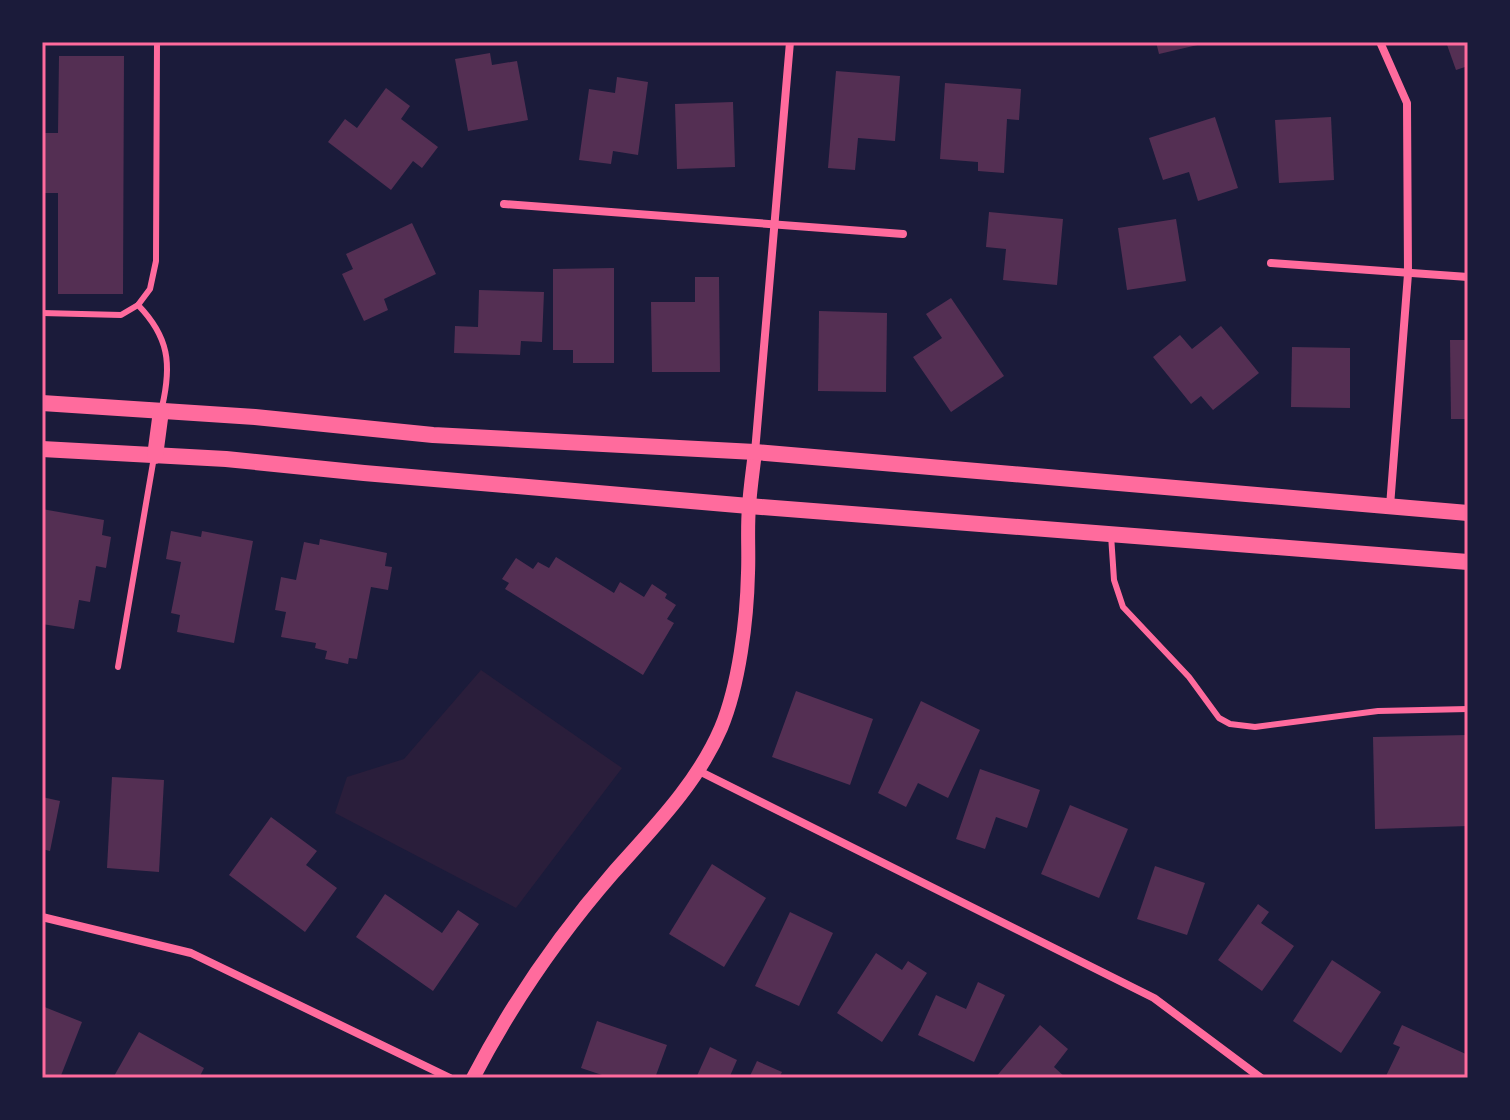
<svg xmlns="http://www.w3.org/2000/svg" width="1510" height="1120" viewBox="0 0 1510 1120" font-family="'Fira Sans Condensed',sans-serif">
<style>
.green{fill:#2a1e3b}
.building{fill:#542f53}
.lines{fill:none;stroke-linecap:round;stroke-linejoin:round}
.service{stroke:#ff6b9d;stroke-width:6}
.minor{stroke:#ff6b9d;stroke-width:8}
.tertiary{stroke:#ff6b9d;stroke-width:14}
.secondary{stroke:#ff6b9d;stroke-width:16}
.neatline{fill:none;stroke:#ff6b9d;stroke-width:3}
</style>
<rect width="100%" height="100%" fill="#1b1b3a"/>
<!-- green -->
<polygon class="green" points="481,670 622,768 516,908 335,813 347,777 404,759"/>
<!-- building -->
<g class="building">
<polygon points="1156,42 1205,42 1206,43 1159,54"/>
<polygon points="1446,42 1468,42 1468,66 1456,70"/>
<polygon points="490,53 492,65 517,61 528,120 468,131 455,59"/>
<polygon points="59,56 124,56 123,294 58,294 58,193 42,193 42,133 58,133"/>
<polygon points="836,71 900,76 895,141 858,138 855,170 828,168"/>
<polygon points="617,77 648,82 638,155 613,151 611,164 579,160 589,89 615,93"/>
<polygon points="945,83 1021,89 1019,120 1007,119 1004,173 978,171 978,162 940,159"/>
<polygon points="386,88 410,106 401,119 438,147 422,168 413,161 391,190 328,142 345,119 357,128"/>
<polygon points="733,102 735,167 677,169 675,104"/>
<polygon points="1215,117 1238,188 1198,201 1189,172 1163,180 1149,138"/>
<polygon points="1331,117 1334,180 1279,183 1275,120"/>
<polygon points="989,212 1063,219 1057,285 1003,280 1006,249 986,247"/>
<polygon points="1176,219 1186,281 1127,290 1118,228"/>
<polygon points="412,223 436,274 384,299 388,310 364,321 342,274 353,269 346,254"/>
<polygon points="614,268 614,363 573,363 573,350 553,350 553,269"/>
<polygon points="695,277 719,277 720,372 652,372 651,302 695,302"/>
<polygon points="479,290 544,292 542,342 521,341 520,355 454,353 455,326 478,327"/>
<polygon points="951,298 1004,376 951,412 913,357 942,338 926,314"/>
<polygon points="819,311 887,313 886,392 818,391"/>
<polygon points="1221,326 1259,373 1213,410 1201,396 1191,404 1153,357 1180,335 1192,349"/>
<polygon points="1450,340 1468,340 1468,419 1451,419"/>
<polygon points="1292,347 1350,348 1350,408 1291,407"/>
<polygon points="42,509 104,520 102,535 111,537 106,568 96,566 90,602 79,600 74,629 42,624"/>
<polygon points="171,531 201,537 202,531 253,541 234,643 177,632 180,615 171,613 181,562 166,559"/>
<polygon points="320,539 387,553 385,566 392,567 388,590 371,587 357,659 349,658 348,664 325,659 327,651 315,648 316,643 281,637 286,612 275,610 281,577 296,580 304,542 319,545"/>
<polygon points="556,557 614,593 620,582 644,597 652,584 667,594 665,598 676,605 667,619 674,623 643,675 505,589 509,583 502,579 516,558 533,569 538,562 549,568"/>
<polygon points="796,691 873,719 850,785 772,757"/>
<polygon points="921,701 980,730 948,798 918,783 906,807 878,793"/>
<polygon points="1468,735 1468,826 1375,829 1373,737"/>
<polygon points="980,769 1040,790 1027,828 996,817 985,849 956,839"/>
<polygon points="112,777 164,780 159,872 107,868"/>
<polygon points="42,797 60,801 50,851 42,849"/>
<polygon points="1070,805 1128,829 1099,898 1041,874"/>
<polygon points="271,817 317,851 306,865 337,888 305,932 229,875"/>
<polygon points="712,864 766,898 724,967 669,934"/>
<polygon points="1155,866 1205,883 1187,935 1137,919"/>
<polygon points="385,894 442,933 458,910 479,924 433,991 356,937"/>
<polygon points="1258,904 1269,912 1261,923 1294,946 1262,991 1218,960"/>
<polygon points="790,912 833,933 799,1006 755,986"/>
<polygon points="876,953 902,970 908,961 927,973 882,1042 837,1013"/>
<polygon points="1332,960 1381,992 1341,1053 1293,1021"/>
<polygon points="978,982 1005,995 974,1062 918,1035 936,995 966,1009"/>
<polygon points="42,1006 82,1022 60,1078 42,1078"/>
<polygon points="597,1021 667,1045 655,1078 611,1078 581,1068"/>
<polygon points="1040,1025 1068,1049 1054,1067 1066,1078 995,1078"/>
<polygon points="1402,1025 1468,1055 1468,1078 1385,1078 1400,1047 1393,1044"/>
<polygon points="139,1032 204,1068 199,1078 113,1078"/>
<polygon points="710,1047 737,1060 730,1076 735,1078 696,1078"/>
<polygon points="757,1061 782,1072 779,1078 749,1078"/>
</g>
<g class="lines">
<!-- service -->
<g class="service">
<polyline points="138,305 150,289 156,261 157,42"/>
<path d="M 42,313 L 121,315 L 138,305 C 169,337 172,364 162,407"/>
<polyline points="1111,535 1114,580 1123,607 1189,677 1219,718 1230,724 1255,727 1378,711 1468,709"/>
<polyline points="118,667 154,457"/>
</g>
<!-- minor -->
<g class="minor">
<polyline points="1380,42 1407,103 1408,274 1390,506"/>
<polyline points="504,204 903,234"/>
<polyline points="1271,263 1468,277"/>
<polyline points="755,452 790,42"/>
<polyline points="699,771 1154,998 1261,1078"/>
<polyline points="42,917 191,953 450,1078"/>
</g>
<!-- tertiary -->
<path class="tertiary" d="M 473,1078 C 511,1005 559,935 613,873 C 653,828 697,784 721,728 C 739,685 747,620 748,573 C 749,551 747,529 749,507 C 750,489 753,470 755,452"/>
<!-- secondary -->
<g class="secondary">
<polyline points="42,403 255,417 433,435 755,452 1468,513"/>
<polyline points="42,449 226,459 364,473 749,506 1468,562"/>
<polyline points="155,456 161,411"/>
</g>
</g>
<!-- border -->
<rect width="1510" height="1120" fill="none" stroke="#1b1b3a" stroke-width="88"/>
<rect x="44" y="44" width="1422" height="1032" class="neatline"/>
</svg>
